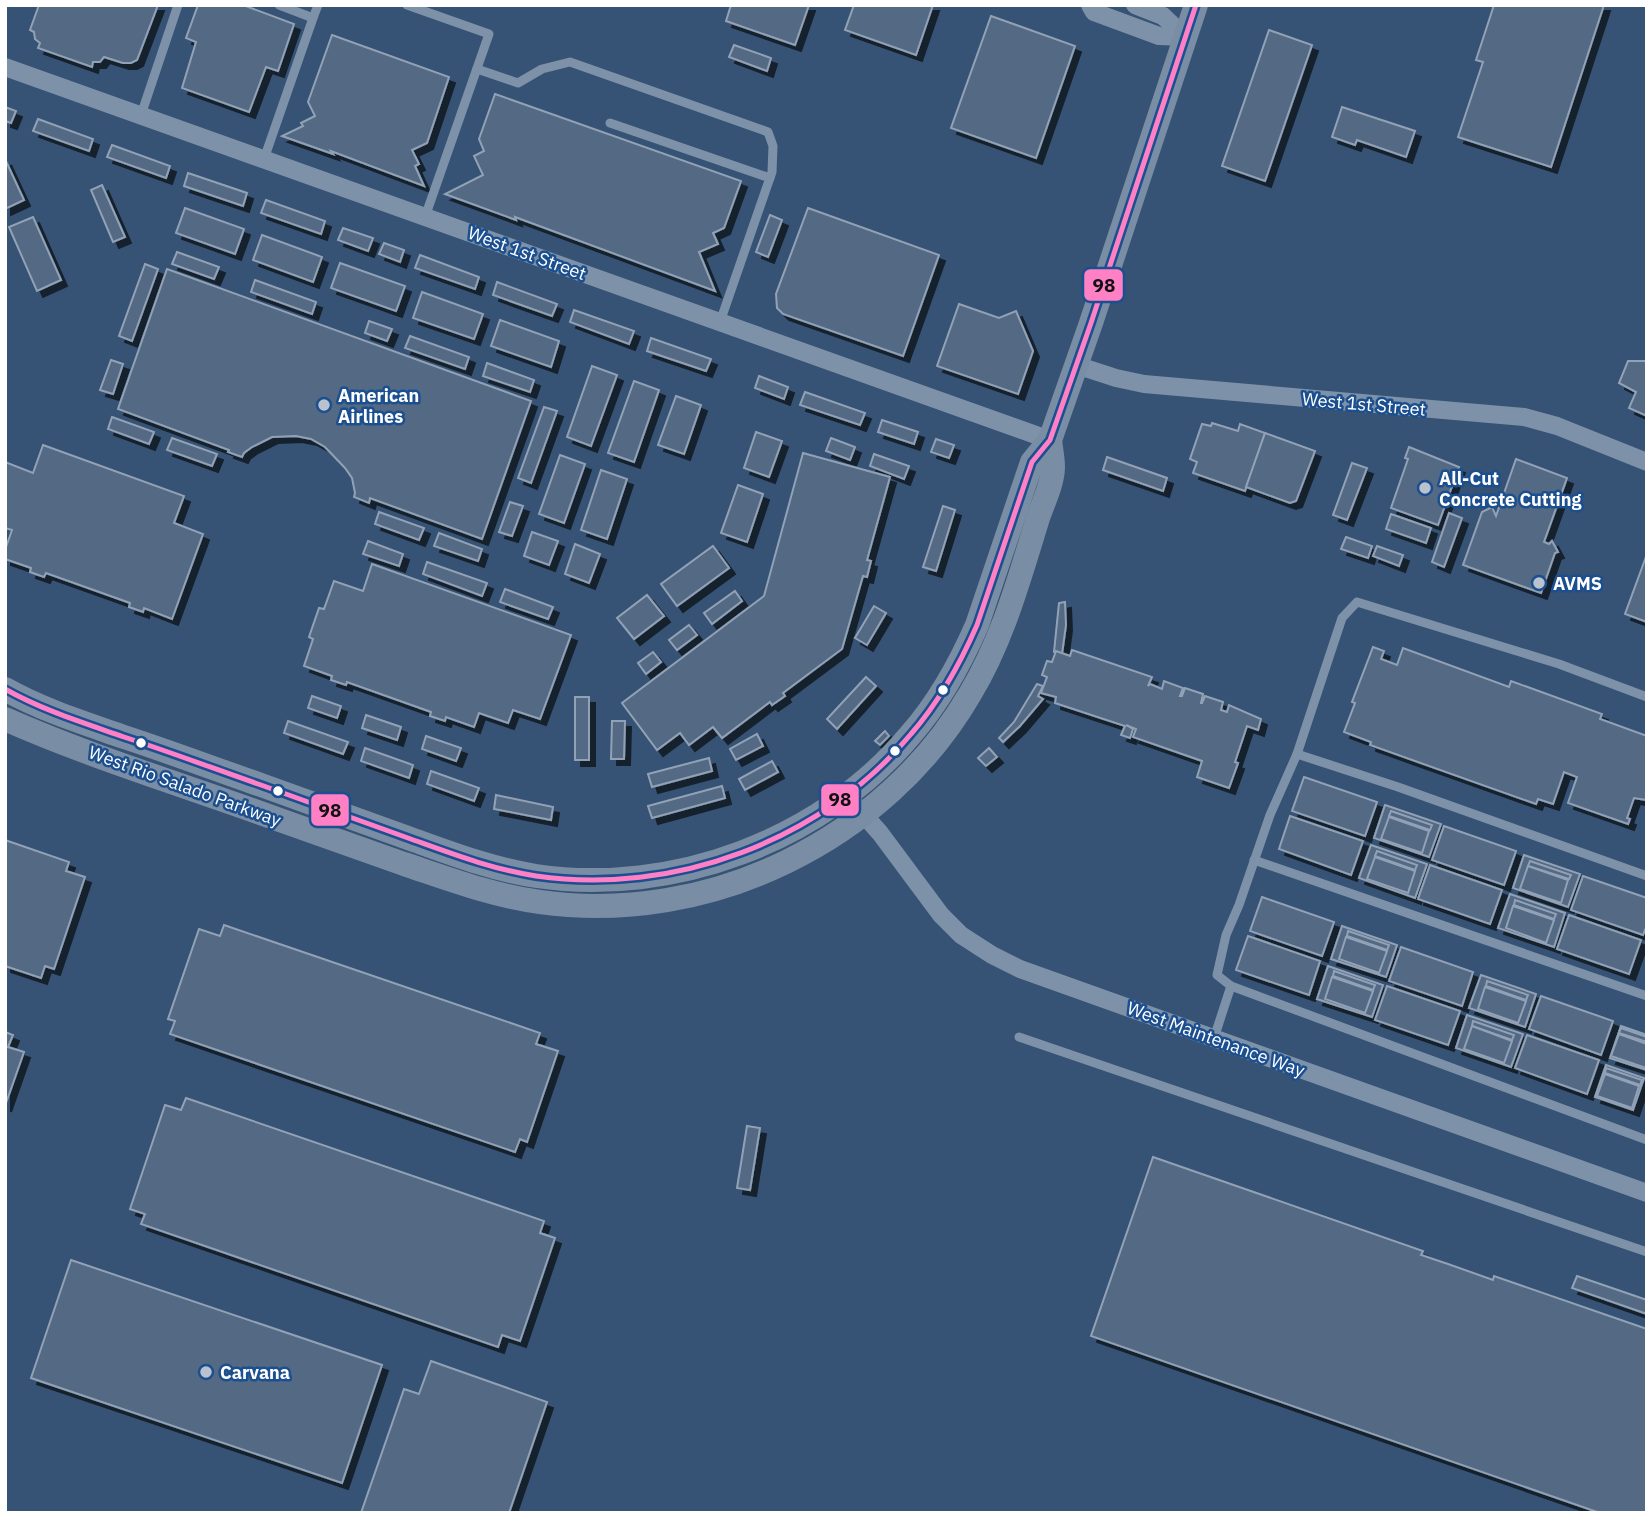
<svg xmlns="http://www.w3.org/2000/svg" width="1652" height="1518" viewBox="0 0 1652 1518" font-family="'IBM Plex Sans',sans-serif">
<style>
.building{fill:#526984;stroke:#92a2b6;stroke-width:2;filter:url(#shadow)}
.lines{fill:none;stroke-linecap:round;stroke-linejoin:round}
.lane{stroke:#7d92a8;stroke-width:9}
.street{stroke:#7d92a8;stroke-width:18}
.secondary{stroke:#798da4;stroke-width:24}
.bus-1-casing{stroke:#1b4f8f;stroke-width:10}
.bus-1{stroke:#ff80c5;stroke-width:5}
.poi-dot{fill:#b9c2ce;stroke:#1b4f8f;stroke-width:2.5}
.bus-dot{fill:#fff;stroke:#1b4f8f;stroke-width:2.5}
.labels{text-anchor:middle;dominant-baseline:central;stroke-width:5;stroke-linejoin:round;paint-order:stroke}
.street-label{font-size:18px;fill:#fff;stroke:#1b4f8f}
.poi-label{font-size:18px;font-weight:bold;fill:#fff;stroke:#1b4f8f;text-anchor:start}
.line-badge{stroke:#1b4f8f;stroke-width:2.5}
.pale-badge-label{font-size:19px;text-anchor:middle;font-weight:bold;fill:#111}
</style>
<defs>
<filter id="shadow"><feDropShadow dx="6" dy="6" stdDeviation="0" flood-color="#0009"/></filter>
</defs>
<rect width="100%" height="100%" fill="#365274"/>
<!-- building -->
<g class="building">
<polygon points="39,5 158,5 137,60 131,63 123,63 104,57 100,62 93,62 92,67 38,48 40,43 35,39 34,32 30,30"/>
<polygon points="198,5 243,5 294,24 278,71 266,67 249,112 182,88 196,42 186,38"/>
<polygon points="731,5 809,5 795,45 726,21"/>
<polygon points="854,5 933,5 916,55 845,30"/>
<polygon points="1494,5 1604,5 1551,167 1458,137 1483,62 1476,60"/>
<polygon points="991,16 1075,46 1036,158 951,128"/>
<polygon points="1269,30 1312,45 1265,181 1222,166"/>
<polygon points="332,35 449,77 427,143 412,150 419,164 415,166 424,186 331,151 333,154 282,136 303,126 301,123 315,116 308,102"/>
<polygon points="734,45 771,58 767,71 729,57"/>
<polygon points="495,94 741,181 724,228 713,233 718,244 699,252 715,291 515,217 516,220 445,194 483,175 474,156 484,151 479,139"/>
<polygon points="5,107 16,111 11,123 5,121"/>
<polygon points="1342,107 1415,131 1406,157 1357,140 1355,145 1332,137"/>
<polygon points="38,119 93,139 89,151 33,131"/>
<polygon points="112,145 170,166 166,178 107,157"/>
<polygon points="5,159 24,200 5,209"/>
<polygon points="188,173 247,193 243,206 184,186"/>
<polygon points="102,185 125,237 113,242 91,190"/>
<polygon points="266,200 325,221 321,234 261,213"/>
<polygon points="185,208 244,229 235,254 176,233"/>
<polygon points="808,208 939,255 903,356 783,314 777,308 776,294"/>
<polygon points="770,215 782,220 768,257 756,252"/>
<polygon points="33,217 61,280 37,291 9,227"/>
<polygon points="343,228 373,238 368,251 338,240"/>
<polygon points="262,235 322,257 313,282 253,260"/>
<polygon points="384,243 404,250 400,262 379,254"/>
<polygon points="177,252 219,267 214,279 172,264"/>
<polygon points="420,255 479,277 475,289 415,268"/>
<polygon points="340,263 405,286 396,311 331,288"/>
<polygon points="145,264 158,269 132,341 119,336"/>
<polygon points="167,269 531,401 482,539 370,498 369,503 354,497 355,493 352,478 345,468 325,447 311,439 296,436 272,437 252,447 244,453 242,457 228,452 229,450 118,409"/>
<polygon points="255,280 316,302 312,314 251,292"/>
<polygon points="497,282 557,304 552,316 493,295"/>
<polygon points="422,292 483,314 474,339 413,318"/>
<polygon points="959,304 999,318 1016,311 1033,351 1018,394 937,366"/>
<polygon points="574,310 634,331 629,344 570,322"/>
<polygon points="500,320 559,341 551,367 491,346"/>
<polygon points="369,321 392,329 387,341 365,333"/>
<polygon points="410,336 469,357 465,369 405,348"/>
<polygon points="651,338 711,359 706,371 647,351"/>
<polygon points="111,360 123,364 113,394 100,390"/>
<polygon points="1628,361 1647,361 1647,416 1629,408 1636,392 1619,383"/>
<polygon points="487,363 534,380 530,392 483,376"/>
<polygon points="592,366 617,375 591,446 567,437"/>
<polygon points="759,376 788,387 784,399 755,388"/>
<polygon points="634,381 659,390 634,462 608,453"/>
<polygon points="805,392 865,413 860,425 800,405"/>
<polygon points="676,396 701,405 684,454 658,445"/>
<polygon points="544,407 557,411 531,483 518,478"/>
<polygon points="112,417 154,432 149,444 108,429"/>
<polygon points="882,420 918,432 914,444 878,432"/>
<polygon points="1212,423 1238,431 1240,424 1265,433 1245,491 1193,473 1197,462 1190,459 1202,424 1211,426"/>
<polygon points="756,432 782,441 769,477 744,468"/>
<polygon points="1265,433 1315,451 1296,501 1290,503 1246,487"/>
<polygon points="172,438 217,454 212,466 167,450"/>
<polygon points="831,438 855,447 850,460 826,451"/>
<polygon points="936,439 954,445 949,458 931,452"/>
<polygon points="43,445 184,496 174,523 203,534 172,619 144,608 143,612 129,607 130,603 46,573 44,577 30,572 31,568 5,559 5,550 12,530 5,528 5,462 33,473"/>
<polygon points="1409,447 1459,467 1438,525 1391,508 1408,459 1405,458"/>
<polygon points="803,453 890,477 867,560 871,561 867,577 863,576 842,649 783,693 785,696 772,705 770,702 722,738 713,727 689,745 680,733 657,750 622,703 764,596"/>
<polygon points="874,454 909,466 904,479 870,466"/>
<polygon points="560,455 585,464 564,523 539,514"/>
<polygon points="1107,457 1167,478 1163,491 1103,470"/>
<polygon points="1516,459 1567,478 1544,542 1549,544 1552,541 1558,552 1555,553 1541,593 1463,565 1482,512 1492,507 1496,516"/>
<polygon points="1352,463 1367,468 1347,520 1333,515"/>
<polygon points="601,470 627,479 607,539 581,530"/>
<polygon points="738,485 763,494 747,542 721,533"/>
<polygon points="510,502 523,506 512,536 499,532"/>
<polygon points="943,506 955,510 936,571 923,567"/>
<polygon points="379,512 424,528 419,540 375,524"/>
<polygon points="1449,513 1462,518 1444,567 1432,562"/>
<polygon points="1391,514 1431,528 1426,543 1386,529"/>
<polygon points="532,532 558,541 549,565 524,556"/>
<polygon points="439,533 482,549 478,561 434,546"/>
<polygon points="1346,537 1372,546 1368,558 1341,549"/>
<polygon points="368,541 403,554 399,566 363,554"/>
<polygon points="575,544 600,554 589,583 565,574"/>
<polygon points="713,546 729,568 677,606 661,584"/>
<polygon points="1377,546 1403,555 1399,566 1373,556"/>
<polygon points="1647,554 1647,622 1625,614"/>
<polygon points="427,562 487,583 482,596 423,574"/>
<polygon points="372,564 571,635 540,719 513,710 508,723 479,713 474,727 446,717 445,721 430,716 431,712 347,682 346,685 331,680 332,676 304,666 313,639 309,637 319,608 324,609 334,581 363,591"/>
<polygon points="505,589 553,607 548,619 500,602"/>
<polygon points="735,591 742,601 712,624 704,613"/>
<polygon points="647,595 664,616 634,639 617,618"/>
<polygon points="1065,602 1066,625 1062,654 1054,652 1059,603"/>
<polygon points="874,606 886,613 867,645 855,638"/>
<polygon points="689,625 697,635 677,650 669,640"/>
<polygon points="1373,647 1384,651 1381,659 1397,665 1403,648 1509,687 1511,681 1602,714 1600,719 1647,736 1647,803 1646,800 1634,798 1627,818 1630,819 1628,824 1568,803 1577,777 1564,772 1553,804 1538,799 1536,804 1370,745 1371,742 1344,732 1355,703 1352,702"/>
<polygon points="1072,650 1152,677 1148,686 1150,684 1162,689 1164,681 1183,688 1180,696 1182,696 1185,688 1203,694 1201,703 1202,703 1205,696 1223,702 1221,710 1227,712 1229,705 1261,719 1258,730 1247,726 1235,762 1238,763 1229,788 1197,777 1202,761 1133,737 1136,729 1126,725 1133,729 1130,738 1121,735 1125,726 1055,703 1056,697 1041,693 1047,677 1042,675 1047,661 1052,662 1056,651 1070,656"/>
<polygon points="653,652 661,662 646,674 638,663"/>
<polygon points="866,677 876,686 837,729 827,719"/>
<polygon points="1037,684 1043,686 1038,696 1043,699 1020,726 1003,742 999,738 1014,722"/>
<polygon points="312,696 341,706 337,718 308,708"/>
<rect x="575" y="697" width="14" height="63"/>
<polygon points="366,715 401,727 397,740 362,728"/>
<polygon points="288,721 348,742 343,754 284,733"/>
<polygon points="612,721 625,721 624,759 611,759"/>
<polygon points="885,731 889,736 880,745 875,741"/>
<polygon points="757,734 763,746 736,760 730,749"/>
<polygon points="426,736 461,748 456,761 422,749"/>
<polygon points="365,748 413,765 409,778 361,761"/>
<polygon points="989,748 997,757 986,766 978,758"/>
<polygon points="709,758 712,771 652,787 648,774"/>
<polygon points="772,761 778,772 745,790 739,779"/>
<polygon points="431,771 479,788 474,801 427,784"/>
<polygon points="1304,777 1377,802 1365,836 1292,811"/>
<polygon points="722,786 725,798 652,818 648,806"/>
<polygon points="496,795 553,807 551,820 494,809"/>
<polygon points="1385,805 1441,824 1429,857 1374,838"/>
<polygon points="1391,811 1432,825 1430,830 1389,816"/>
<polygon points="1290,816 1363,841 1351,875 1279,849"/>
<polygon points="1389,817 1429,831 1422,853 1381,839"/>
<polygon points="1444,826 1516,851 1504,885 1432,860"/>
<polygon points="5,840 69,862 66,871 85,877 54,969 45,966 41,978 5,966"/>
<polygon points="1371,845 1427,864 1415,898 1359,878"/>
<polygon points="1377,851 1417,865 1415,870 1375,856"/>
<polygon points="1524,855 1580,874 1568,907 1513,888"/>
<polygon points="1375,857 1415,871 1408,893 1367,879"/>
<polygon points="1530,861 1571,875 1569,879 1528,866"/>
<polygon points="1430,865 1502,890 1490,924 1418,899"/>
<polygon points="1528,866 1568,880 1561,903 1520,889"/>
<polygon points="1583,876 1647,898 1647,925 1643,935 1571,910"/>
<polygon points="1510,894 1565,913 1554,947 1498,928"/>
<polygon points="1262,897 1334,922 1322,956 1250,931"/>
<polygon points="1515,900 1556,914 1554,919 1514,905"/>
<polygon points="1513,906 1554,920 1546,943 1506,928"/>
<polygon points="1569,915 1641,940 1629,974 1557,949"/>
<polygon points="224,925 540,1033 536,1044 558,1051 527,1142 520,1139 515,1152 170,1034 175,1021 168,1019 199,929 220,936"/>
<polygon points="1342,926 1397,945 1386,977 1331,959"/>
<polygon points="1348,931 1389,945 1387,950 1347,936"/>
<polygon points="1248,936 1320,961 1309,995 1236,970"/>
<polygon points="1346,937 1387,951 1379,973 1339,959"/>
<polygon points="1401,947 1473,972 1462,1006 1389,981"/>
<polygon points="1328,966 1383,985 1372,1017 1317,999"/>
<polygon points="1334,971 1375,985 1373,990 1333,976"/>
<polygon points="1481,975 1536,994 1525,1027 1469,1008"/>
<polygon points="1332,977 1373,991 1365,1013 1325,999"/>
<polygon points="1487,981 1528,995 1526,1000 1486,986"/>
<polygon points="1387,986 1460,1011 1448,1045 1375,1020"/>
<polygon points="1485,987 1526,1001 1518,1023 1478,1009"/>
<polygon points="1541,996 1613,1021 1601,1055 1529,1029"/>
<polygon points="1467,1015 1523,1034 1511,1067 1456,1048"/>
<polygon points="1473,1021 1514,1035 1512,1040 1472,1026"/>
<polygon points="1472,1026 1512,1041 1504,1063 1464,1049"/>
<polygon points="1621,1026 1647,1035 1647,1070 1610,1058"/>
<polygon points="1621,1028 1647,1037 1647,1042 1619,1033"/>
<polygon points="5,1032 13,1035 8,1047 24,1052 5,1106"/>
<polygon points="1619,1034 1647,1044 1646,1068 1611,1056"/>
<polygon points="1527,1035 1599,1060 1587,1094 1515,1068"/>
<polygon points="1606,1065 1644,1078 1633,1110 1595,1097"/>
<polygon points="1606,1068 1642,1080 1640,1085 1605,1073"/>
<polygon points="1605,1074 1639,1086 1632,1108 1597,1096"/>
<polygon points="186,1098 544,1221 540,1233 555,1238 520,1341 502,1335 498,1347 141,1224 145,1214 130,1209 165,1105 181,1110"/>
<polygon points="747,1126 760,1128 750,1190 737,1188"/>
<polygon points="1153,1157 1423,1251 1421,1255 1448,1264 1493,1280 1494,1276 1647,1329 1647,1513 1600,1513 1091,1336"/>
<polygon points="71,1260 382,1365 342,1483 31,1378"/>
<polygon points="1577,1276 1647,1300 1647,1314 1572,1288"/>
<polygon points="431,1361 547,1402 509,1513 361,1513 404,1389 419,1394"/>
</g>
<g class="lines">
<!-- lane -->
<g class="lane">
<polyline points="407,5 489,34 425,217"/>
<polyline points="313,18 318,5"/>
<polyline points="477,69 518,83 542,69 570,62 768,132 773,146 772,172 720,322"/>
<polyline points="141,115 178,5"/>
<polyline points="610,123 770,178"/>
<polyline points="264,159 313,18 279,5"/>
<polyline points="1647,697 1559,664 1357,602 1342,618 1297,754 1270,815 1239,905 1226,935 1217,975 1231,986 1647,1140"/>
<polyline points="1297,754 1398,787 1647,876"/>
<polyline points="1254,860 1647,996"/>
<polyline points="1019,1037 1647,1252"/>
<polyline points="1214,1038 1231,986"/>
</g>
<!-- street -->
<g class="street">
<polyline points="1090,5 1094,12 1159,36 1185,37"/>
<polyline points="1135,5 1163,16 1185,37"/>
<polyline points="5,67 1050,440"/>
<polyline points="1076,365 1116,378 1144,384 1524,417 1557,426 1647,462"/>
<polyline points="846,795 880,833 941,915 961,935 992,955 1020,969 1647,1193"/>
</g>
<!-- secondary -->
<g class="secondary">
<path d="M 5,689 C 42,710 84,723 124,737 C 170,752 215,769 261,785 C 310,803 359,820 408,838 C 450,853 491,869 536,876 C 673,896 822,841 911,734 C 939,702 960,664 977,625 L 1032,462 L 1050,440 L 1091,323 L 1196,5"/>
<path d="M 5,719 C 93,758 187,786 277,819 C 320,834 362,849 404,864 C 449,879 494,896 540,902 C 709,926 885,840 970,694 C 1003,639 1019,579 1038,518 C 1043,503 1053,483 1053,467 C 1053,458 1051,449 1050,440"/>
</g>
<defs>
<path id="bus-1" d="M 5,689 C 42,710 84,723 124,737 C 170,752 215,769 261,785 C 310,803 359,820 408,838 C 450,853 491,869 536,876 C 673,896 822,841 911,734 C 939,702 960,664 977,625 L 1032,462 L 1050,440 L 1091,323 L 1196,5"/>
</defs>
<!-- bus-1 casing -->
<use href="#bus-1" class="bus-1-casing"/>
<!-- bus-1 -->
<use href="#bus-1" class="bus-1"/>
</g>
<!-- markers -->
<g class="poi-dot">
<circle cx="324" cy="405" r="7"/>
<circle cx="1425" cy="488" r="7"/>
<circle cx="1539" cy="583" r="7"/>
<circle cx="206" cy="1372" r="7"/>
</g>
<g class="bus-dot">
<circle cx="943" cy="690" r="6"/>
<circle cx="141" cy="743" r="6"/>
<circle cx="895" cy="751" r="6"/>
<circle cx="278" cy="791" r="6"/>
</g>
<g class="labels">
<!-- street labels -->
<g class="street-label">
<text transform="translate(527 253) rotate(20)">West 1st Street</text>
<text transform="translate(1364 404) rotate(5)">West 1st Street</text>
<text transform="translate(185 786) rotate(20)">West Rio Salado Parkway</text>
<text transform="translate(1216 1039) rotate(20)">West Maintenance Way</text>
</g>
<!-- poi labels -->
<g class="poi-label">
<text x="338" y="395">American<tspan x="338" dy="21">Airlines</tspan></text>
<text x="1439" y="478">All-Cut<tspan x="1439" dy="21">Concrete Cutting</tspan></text>
<text x="1553" y="583">AVMS</text>
<text x="220" y="1372">Carvana</text>
</g>
</g>
<g class="line-badge">
<rect x="1083" y="268" width="41" height="34" rx="7" fill="#ff80c5"/>
<rect x="820" y="783" width="40" height="34" rx="7" fill="#ff80c5"/>
<rect x="310" y="793" width="40" height="34" rx="7" fill="#ff80c5"/>
</g>
<g class="pale-badge-label">
<text x="1104" y="292">98</text>
<text x="840" y="806">98</text>
<text x="330" y="817">98</text>
</g>
<!-- border -->
<rect width="1652" height="1518" fill="none" stroke="#ffffff" stroke-width="14"/>
</svg>
